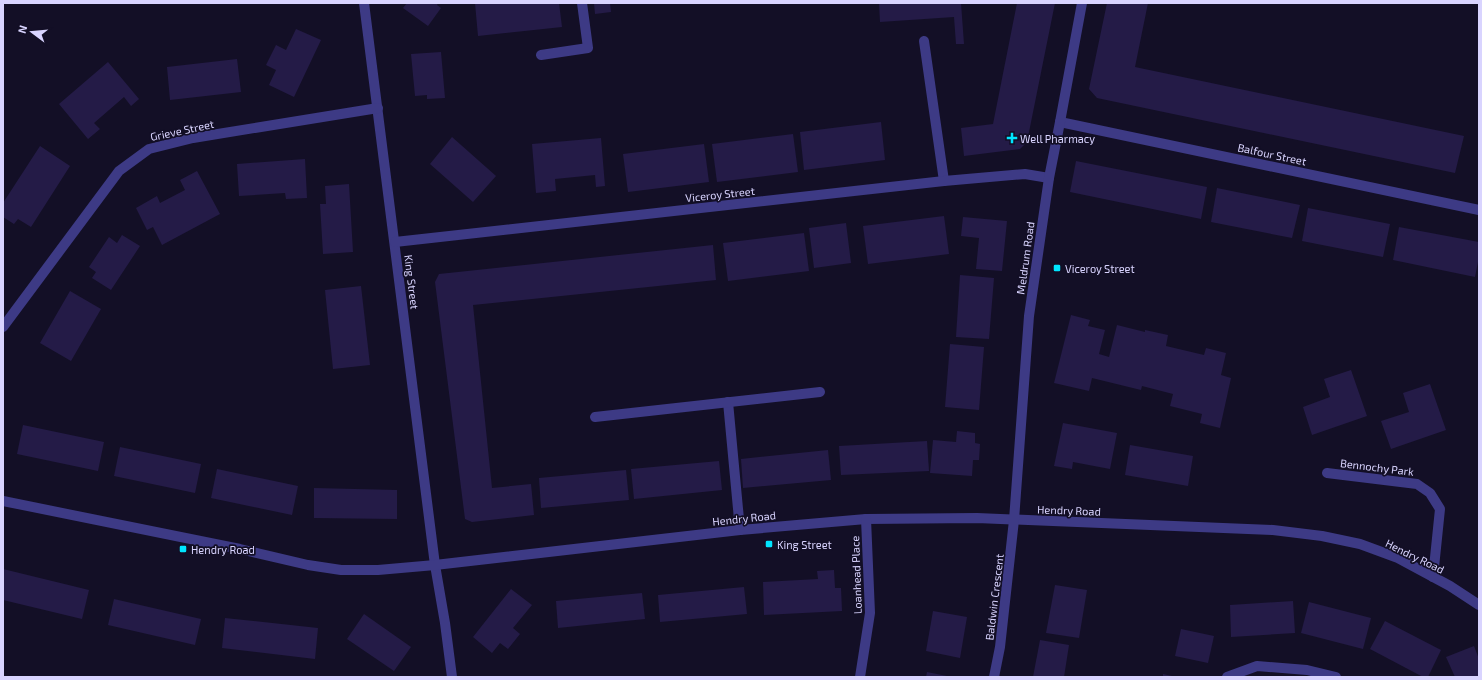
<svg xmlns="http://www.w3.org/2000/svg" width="1482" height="680" viewBox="0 0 1482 680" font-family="'Exo 2',sans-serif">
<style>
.building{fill:#241b47}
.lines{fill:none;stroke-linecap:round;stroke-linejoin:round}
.minor{stroke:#3d3a85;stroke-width:10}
.poi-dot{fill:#00e5ff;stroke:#130f26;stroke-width:1.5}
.labels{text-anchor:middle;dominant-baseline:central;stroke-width:3.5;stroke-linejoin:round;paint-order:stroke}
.street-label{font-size:11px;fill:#d9d4ff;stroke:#130f26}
.poi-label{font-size:11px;fill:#d9d4ff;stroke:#130f26;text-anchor:start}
</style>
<rect width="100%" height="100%" fill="#130f26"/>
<!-- building -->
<g class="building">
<polygon points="407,3 438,3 437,5 441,8 428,26 403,8"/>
<polygon points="475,3 559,3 562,27 478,36"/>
<polygon points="594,3 610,3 611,12 595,14"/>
<polygon points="879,3 961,3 964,44 956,44 954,17 880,22"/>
<polygon points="1017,3 1055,3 1027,142 1020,149 964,156 961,128 993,124"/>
<polygon points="1107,3 1148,3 1135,67 1464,136 1455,173 1097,98 1089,89"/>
<polygon points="296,29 321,40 294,97 269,85 276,70 266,65 276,45 286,50"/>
<polygon points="441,52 445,98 427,99 427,95 415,96 411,54"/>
<polygon points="237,59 241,92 170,100 167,67"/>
<polygon points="108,62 139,99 131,106 124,97 94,123 100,129 88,139 59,104"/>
<polygon points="881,122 885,160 804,170 800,132"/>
<polygon points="793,134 798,172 717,182 712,144"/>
<polygon points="452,137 496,176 473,202 430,164"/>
<polygon points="601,138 605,186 596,187 595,175 555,179 556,191 536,193 532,144"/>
<polygon points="704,144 709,182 628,192 623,154"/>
<polygon points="40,146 70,166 31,227 18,219 14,224 3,217 3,203"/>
<polygon points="305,159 307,198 286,199 285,193 239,196 237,164"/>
<polygon points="1076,161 1207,187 1201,219 1070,192"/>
<polygon points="197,171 220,214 162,245 153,227 147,230 136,208 157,196 160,203 185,190 180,180"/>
<polygon points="349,184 353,252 323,254 320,204 326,204 325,186"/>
<polygon points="1217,188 1300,205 1292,238 1211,222"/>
<polygon points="1308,208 1390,224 1383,257 1302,241"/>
<polygon points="944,216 949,254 868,264 863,226"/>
<polygon points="963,217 1007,221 1002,271 976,269 979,238 961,236"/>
<polygon points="846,223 851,263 814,268 809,228"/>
<polygon points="1399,227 1479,242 1479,257 1475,277 1393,260"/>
<polygon points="804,233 809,271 728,281 723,243"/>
<polygon points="122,235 140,246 111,290 92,278 96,272 89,267 109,237 117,243"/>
<polygon points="713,245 716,280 473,305 492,488 531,484 534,515 472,522 465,519 435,282 439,274"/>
<polygon points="960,275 994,278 989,339 956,337"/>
<polygon points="361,286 370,365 333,369 325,290"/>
<polygon points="70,291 101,309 71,361 40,343"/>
<polygon points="1071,315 1090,320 1088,326 1105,330 1099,354 1109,357 1117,325 1145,332 1145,330 1168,335 1166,346 1204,355 1206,348 1226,353 1221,375 1231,378 1220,428 1200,423 1202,414 1170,406 1173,394 1142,386 1141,390 1092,378 1089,391 1054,383"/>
<polygon points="950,344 984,347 979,410 945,407"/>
<polygon points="1351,370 1367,416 1312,435 1303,407 1330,397 1324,379"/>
<polygon points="1430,384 1446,430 1391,449 1381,421 1409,412 1403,393"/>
<polygon points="1063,423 1117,433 1110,469 1073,462 1072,469 1054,466"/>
<polygon points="23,425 104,442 98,471 17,454"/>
<polygon points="957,431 975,433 975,443 980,444 979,460 973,460 972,476 930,473 933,440 956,442"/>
<polygon points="927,441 929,471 841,475 839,446"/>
<polygon points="1130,445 1193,456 1188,486 1125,475"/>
<polygon points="120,447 201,464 195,493 114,476"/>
<polygon points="828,450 831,480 743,488 741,459"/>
<polygon points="719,461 722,490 634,499 631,469"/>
<polygon points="217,469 298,486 292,515 211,498"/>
<polygon points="626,470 629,500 541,508 539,478"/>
<polygon points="314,488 397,490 397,519 314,518"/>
<polygon points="3,569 89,590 82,619 3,600"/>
<polygon points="834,570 835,588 841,588 842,611 764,615 763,582 818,579 817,571"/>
<polygon points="1055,585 1087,590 1079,638 1046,633"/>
<polygon points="744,587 747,614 660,622 658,595"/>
<polygon points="511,589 532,605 513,628 520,634 508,649 500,643 492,653 473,637"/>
<polygon points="642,593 645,619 558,628 556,601"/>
<polygon points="114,599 201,619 195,645 108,625"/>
<polygon points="1293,601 1295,633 1231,637 1230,605"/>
<polygon points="1309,602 1371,618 1363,649 1301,633"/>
<polygon points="933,611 967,617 960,658 926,651"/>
<polygon points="364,614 411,647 394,671 347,639"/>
<polygon points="225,618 318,628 315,659 222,648"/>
<polygon points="1385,621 1441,650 1428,677 1423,677 1370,649"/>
<polygon points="1181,629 1214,636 1208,663 1175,656"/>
<polygon points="1040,640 1069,645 1064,677 1033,677"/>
<polygon points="1474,646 1479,659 1479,677 1455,677 1446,657"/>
<polygon points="927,672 947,676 947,677 926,677"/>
<polygon points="1163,674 1172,676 1172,677 1163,677"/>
</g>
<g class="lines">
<!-- minor -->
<g class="minor">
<polyline points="364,3 435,565 445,623 452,677"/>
<polyline points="924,41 944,181"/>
<polyline points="541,55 588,48 582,3"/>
<polyline points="1060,122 1479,210"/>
<polyline points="395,242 944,181 1025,174 1049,178"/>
<polyline points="3,327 119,171 149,149 193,138 378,108"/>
<polyline points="728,402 740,530"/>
<polyline points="595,417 820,392"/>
<polyline points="1327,473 1417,484 1430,493 1440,509 1433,577"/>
<polyline points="3,501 240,549 308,565 341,570 378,570 435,565 740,530 866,519 977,518 1273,530 1322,536 1360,544 1398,558 1450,586 1479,605"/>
<polyline points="860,677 870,613 866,519"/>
<polyline points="994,677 1000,647 1014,520 1029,316 1049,178 1060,122 1082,3"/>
<polyline points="1227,677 1257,666 1307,670 1336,677"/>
</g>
</g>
<!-- markers -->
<g class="poi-dot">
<path d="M1010 132h4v4h4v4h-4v4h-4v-4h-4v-4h4z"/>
<rect x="1053" y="264" width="8" height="8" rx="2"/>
<rect x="765" y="540" width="8" height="8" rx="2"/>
<rect x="179" y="545" width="8" height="8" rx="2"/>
</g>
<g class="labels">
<!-- street labels -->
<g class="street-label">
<text transform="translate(182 130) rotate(-12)">Grieve Street</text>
<text transform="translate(1272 154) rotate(12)">Balfour Street</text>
<text transform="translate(720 194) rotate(-6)">Viceroy Street</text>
<text transform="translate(1025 258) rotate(-82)">Meldrum Road</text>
<text transform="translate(412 282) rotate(83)">King Street</text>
<text transform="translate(1377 467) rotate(7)">Bennochy Park</text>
<text transform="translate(1069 510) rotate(2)">Hendry Road</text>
<text transform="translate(744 518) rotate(-6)">Hendry Road</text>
<text transform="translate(1415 556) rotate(26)">Hendry Road</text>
<text transform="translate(856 575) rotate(-92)">Loanhead Place</text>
<text transform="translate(994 597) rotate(-83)">Baldwin Crescent</text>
</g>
<!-- poi labels -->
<g class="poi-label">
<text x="1020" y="138">Well Pharmacy</text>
<text x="1065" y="268">Viceroy Street</text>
<text x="777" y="544">King Street</text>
<text x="191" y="549">Hendry Road</text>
</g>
</g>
<!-- border -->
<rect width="1482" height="680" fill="none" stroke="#d9d4ff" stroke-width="8"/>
<!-- north arrow -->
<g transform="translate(32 32) rotate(286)" stroke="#130f26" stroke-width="3" paint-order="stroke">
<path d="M0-3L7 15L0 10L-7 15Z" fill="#d9d4ff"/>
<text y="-6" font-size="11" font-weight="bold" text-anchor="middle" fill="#d9d4ff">N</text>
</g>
</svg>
